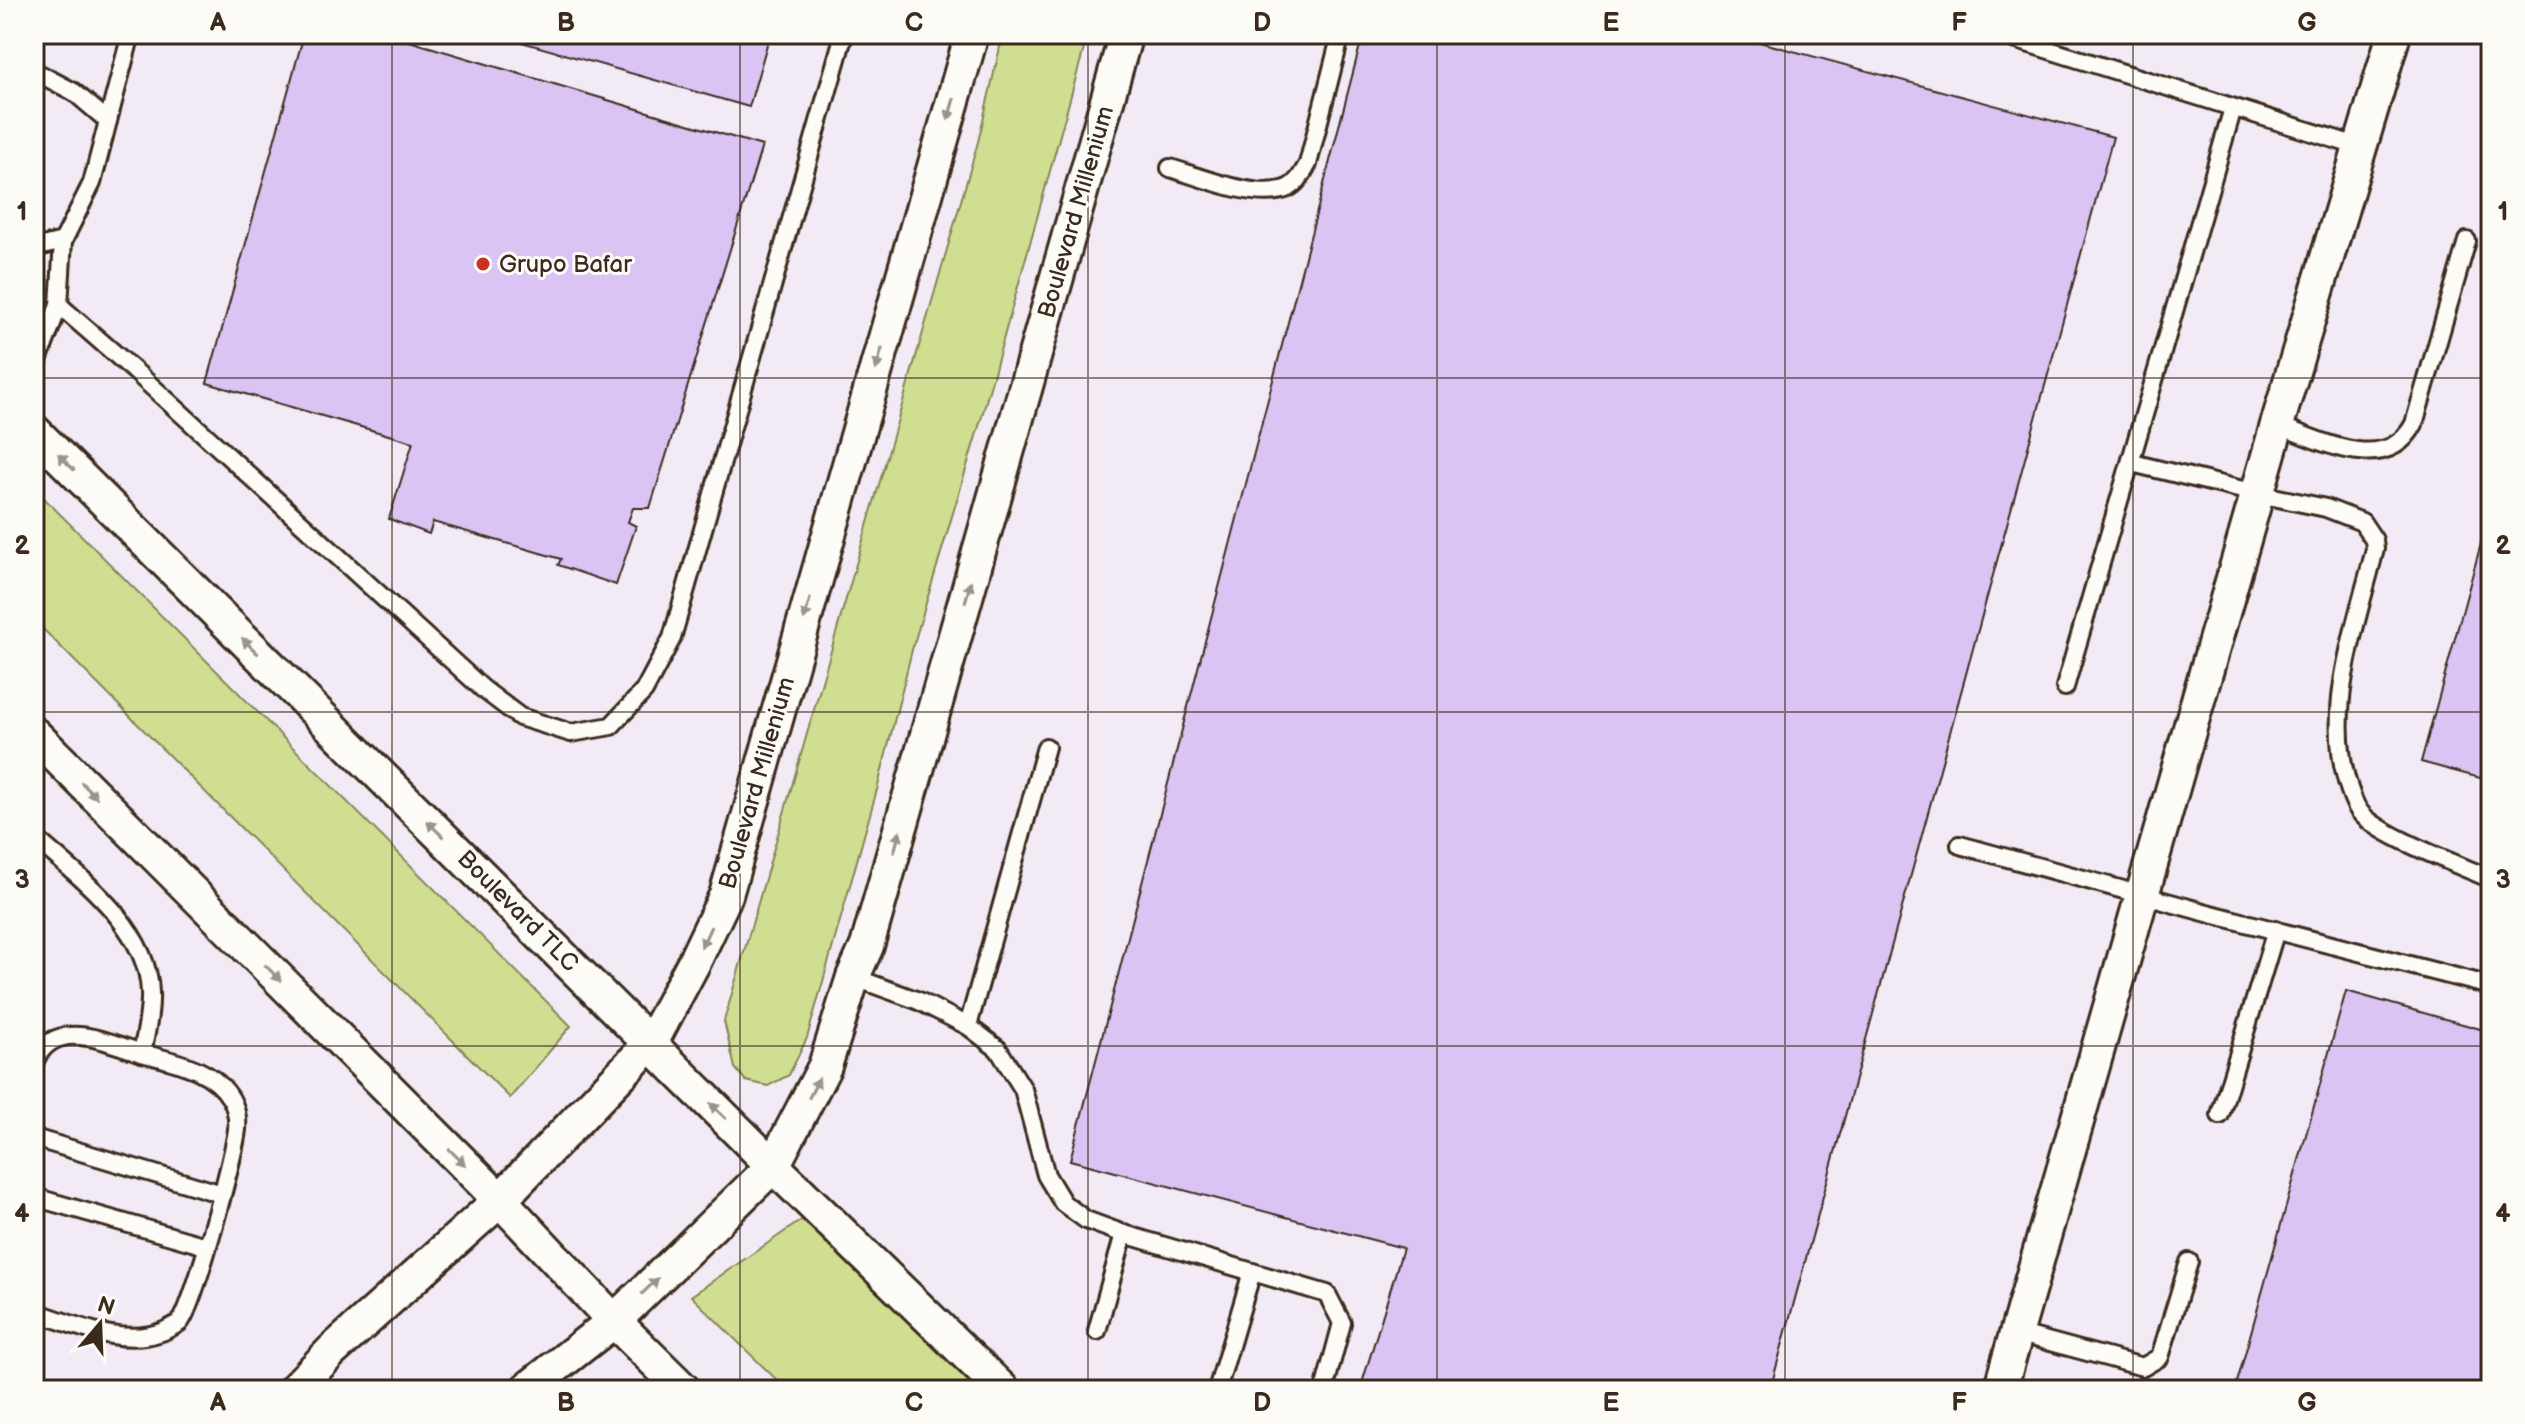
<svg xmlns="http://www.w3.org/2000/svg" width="2525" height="1424" viewBox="0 0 2525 1424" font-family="'Balsamiq Sans',sans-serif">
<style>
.built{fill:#f2ebf6}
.green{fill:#d0de92;stroke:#868458;stroke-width:2}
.building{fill:#dac4f4;stroke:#3b2a1e;stroke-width:2}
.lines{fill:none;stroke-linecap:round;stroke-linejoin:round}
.lane-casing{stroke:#3b2a1e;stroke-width:22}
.street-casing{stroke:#3b2a1e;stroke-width:38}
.lane{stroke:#fdfcf7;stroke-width:16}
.street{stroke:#fdfcf7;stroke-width:32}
.oneway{fill:#9c938a}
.grid{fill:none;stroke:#3b2a1e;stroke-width:2;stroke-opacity:0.55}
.poi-dot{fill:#c8321e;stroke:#fdfcf7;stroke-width:3}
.labels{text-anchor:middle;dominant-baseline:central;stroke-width:6;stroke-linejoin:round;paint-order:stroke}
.street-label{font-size:24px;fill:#3b2a1e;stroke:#fdfcf7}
.poi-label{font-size:24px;fill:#3b2a1e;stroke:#fdfcf7;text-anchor:start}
.neatline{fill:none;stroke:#3b2a1e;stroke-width:3}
.grid-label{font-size:26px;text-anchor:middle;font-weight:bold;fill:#3b2a1e}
</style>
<rect width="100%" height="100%" fill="#fdfcf7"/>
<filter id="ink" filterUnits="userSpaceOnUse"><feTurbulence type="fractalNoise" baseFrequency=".0125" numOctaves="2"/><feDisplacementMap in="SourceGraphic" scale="16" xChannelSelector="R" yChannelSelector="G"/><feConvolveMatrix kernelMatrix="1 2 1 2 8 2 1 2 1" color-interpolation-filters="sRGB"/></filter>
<g filter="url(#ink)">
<!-- built -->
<rect class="built" x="34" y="34" width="2457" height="1356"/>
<!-- green -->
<g class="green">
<polygon points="1003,34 1088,34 982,416 912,650 878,786 807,1038 789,1075 768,1086 746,1081 735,1068 724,1021 978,142"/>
<polygon points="34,488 571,1026 510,1098 34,620"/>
<polygon points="803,1219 977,1390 787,1390 691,1296"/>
</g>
<!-- building -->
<g class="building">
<polygon points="304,34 386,34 762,146 650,508 633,508 628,522 636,526 616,585 558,565 561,559 433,522 429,534 389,519 413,442 207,383"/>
<polygon points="494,34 770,34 749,107"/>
<polygon points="1363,34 1730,34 2113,137 1770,1390 1360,1390 1403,1248 1070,1160"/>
<polygon points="2491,507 2491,781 2421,762"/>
<polygon points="2346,991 2491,1032 2491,1390 2235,1390"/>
</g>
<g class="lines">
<defs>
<g id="lane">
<polyline points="1998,34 2360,147"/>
<polyline points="34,71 74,92 108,121 92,183 63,241 59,305 34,371"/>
<polyline points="108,121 131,34"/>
<path d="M 1170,168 C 1201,177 1257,201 1288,188 C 1298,183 1302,174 1308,164 L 1341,34"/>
<polyline points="34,248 63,241"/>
<polyline points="59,305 137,373 483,689 520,717 571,733 611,726 644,691 672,638 844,34"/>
<path d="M 2277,425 C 2320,440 2386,477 2414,424 L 2467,241"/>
<path d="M 2132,463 L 2259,494 L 2326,508 L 2362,522 L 2374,540 L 2375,549 C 2357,623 2326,703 2346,778 C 2349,789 2353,803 2360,812 C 2377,835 2462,866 2491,879"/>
<polyline points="2065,687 2233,108"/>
<path d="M 34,837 C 78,876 148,927 150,992 C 151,1012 146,1033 142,1053 C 106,1042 53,1016 34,1063"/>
<polyline points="1960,845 2211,914 2491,986"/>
<polyline points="853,977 919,1001 968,1026 998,1049 1023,1089 1046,1175 1063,1203 1086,1220 1124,1234 1327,1294 1342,1323 1324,1390"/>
<polyline points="968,1026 1046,747"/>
<polyline points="2220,1115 2276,930"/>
<polyline points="34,1138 222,1194"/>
<polyline points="34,1197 206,1246"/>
<path d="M 34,1312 C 75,1324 122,1348 164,1331 C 168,1329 176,1325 180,1322 C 193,1309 235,1153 237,1129 C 238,1119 236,1108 231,1099 C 213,1068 174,1062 142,1053"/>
<polyline points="1097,1331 1124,1234"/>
<polyline points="2017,1333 2143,1367 2160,1357 2189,1262"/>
<polyline points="1217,1390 1252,1272"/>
</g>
<g id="street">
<polyline points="34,431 773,1166 1003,1390"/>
<polyline points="34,734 500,1200 614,1321 684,1390"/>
<polyline points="294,1390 332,1351 500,1200 651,1043 694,962 726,895 972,34"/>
<polyline points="526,1390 614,1321 773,1166 825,1066 853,977 867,946 1126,34"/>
<polyline points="2000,1390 2277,425 2394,34"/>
</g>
</defs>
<!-- lane casing -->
<use href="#lane" class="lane-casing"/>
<!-- street casing -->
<use href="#street" class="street-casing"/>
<!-- lane -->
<use href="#lane" class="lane"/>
<!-- street -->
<use href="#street" class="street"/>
</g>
<!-- one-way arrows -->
<defs><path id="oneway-solid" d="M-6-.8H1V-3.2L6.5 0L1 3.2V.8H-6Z" transform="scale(2)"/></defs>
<g class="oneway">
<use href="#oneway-solid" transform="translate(951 109) rotate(106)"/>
<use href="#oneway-solid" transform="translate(879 359) rotate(106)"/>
<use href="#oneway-solid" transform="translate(66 462) rotate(-135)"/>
<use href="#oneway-solid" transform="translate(968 592) rotate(-74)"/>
<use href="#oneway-solid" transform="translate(807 609) rotate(106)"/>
<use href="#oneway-solid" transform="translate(250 646) rotate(-135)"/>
<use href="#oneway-solid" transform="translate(89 790) rotate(45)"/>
<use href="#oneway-solid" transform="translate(435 829) rotate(-135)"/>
<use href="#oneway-solid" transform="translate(897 842) rotate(-74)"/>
<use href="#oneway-solid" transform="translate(706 937) rotate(115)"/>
<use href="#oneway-solid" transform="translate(273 973) rotate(45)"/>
<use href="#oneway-solid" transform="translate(814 1088) rotate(-63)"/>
<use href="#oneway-solid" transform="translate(718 1111) rotate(-135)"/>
<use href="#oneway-solid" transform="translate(457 1157) rotate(45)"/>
<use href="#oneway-solid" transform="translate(650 1286) rotate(-44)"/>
</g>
</g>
<!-- grid -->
<path class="grid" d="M 392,34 L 392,1390M 740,34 L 740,1390M 1088,34 L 1088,1390M 1437,34 L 1437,1390M 1785,34 L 1785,1390M 2133,34 L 2133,1390M 34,378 L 2491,378M 34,712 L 2491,712M 34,1046 L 2491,1046"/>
<!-- markers -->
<circle class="poi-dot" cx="483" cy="264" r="8"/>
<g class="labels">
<!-- street labels -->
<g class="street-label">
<text transform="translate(1076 212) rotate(-74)">Boulevard Millenium</text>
<text transform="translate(757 783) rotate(-74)">Boulevard Millenium</text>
<text transform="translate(518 911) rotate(45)">Boulevard TLC</text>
</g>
<!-- poi labels -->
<g class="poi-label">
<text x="499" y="264">Grupo Bafar</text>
</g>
</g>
<!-- margin -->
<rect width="2525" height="1424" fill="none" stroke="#fdfcf7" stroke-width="88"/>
<!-- north arrow -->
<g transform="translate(100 1324) rotate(19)" stroke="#fdfcf7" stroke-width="6" paint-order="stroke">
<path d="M0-6L14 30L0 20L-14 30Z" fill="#3b2a1e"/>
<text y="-12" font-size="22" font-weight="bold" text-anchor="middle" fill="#3b2a1e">N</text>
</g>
<rect x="44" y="44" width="2437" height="1336" class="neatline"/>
<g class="grid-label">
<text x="218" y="31">A</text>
<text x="566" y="31">B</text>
<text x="914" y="31">C</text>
<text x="1262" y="31">D</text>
<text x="1611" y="31">E</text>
<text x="1959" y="31">F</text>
<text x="2307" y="31">G</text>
<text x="22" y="220">1</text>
<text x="2503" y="220">1</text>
<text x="22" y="554">2</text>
<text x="2503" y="554">2</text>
<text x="22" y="888">3</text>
<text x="2503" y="888">3</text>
<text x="22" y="1222">4</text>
<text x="2503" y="1222">4</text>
<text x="218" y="1411">A</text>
<text x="566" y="1411">B</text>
<text x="914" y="1411">C</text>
<text x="1262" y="1411">D</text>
<text x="1611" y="1411">E</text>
<text x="1959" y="1411">F</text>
<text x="2307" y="1411">G</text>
</g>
</svg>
